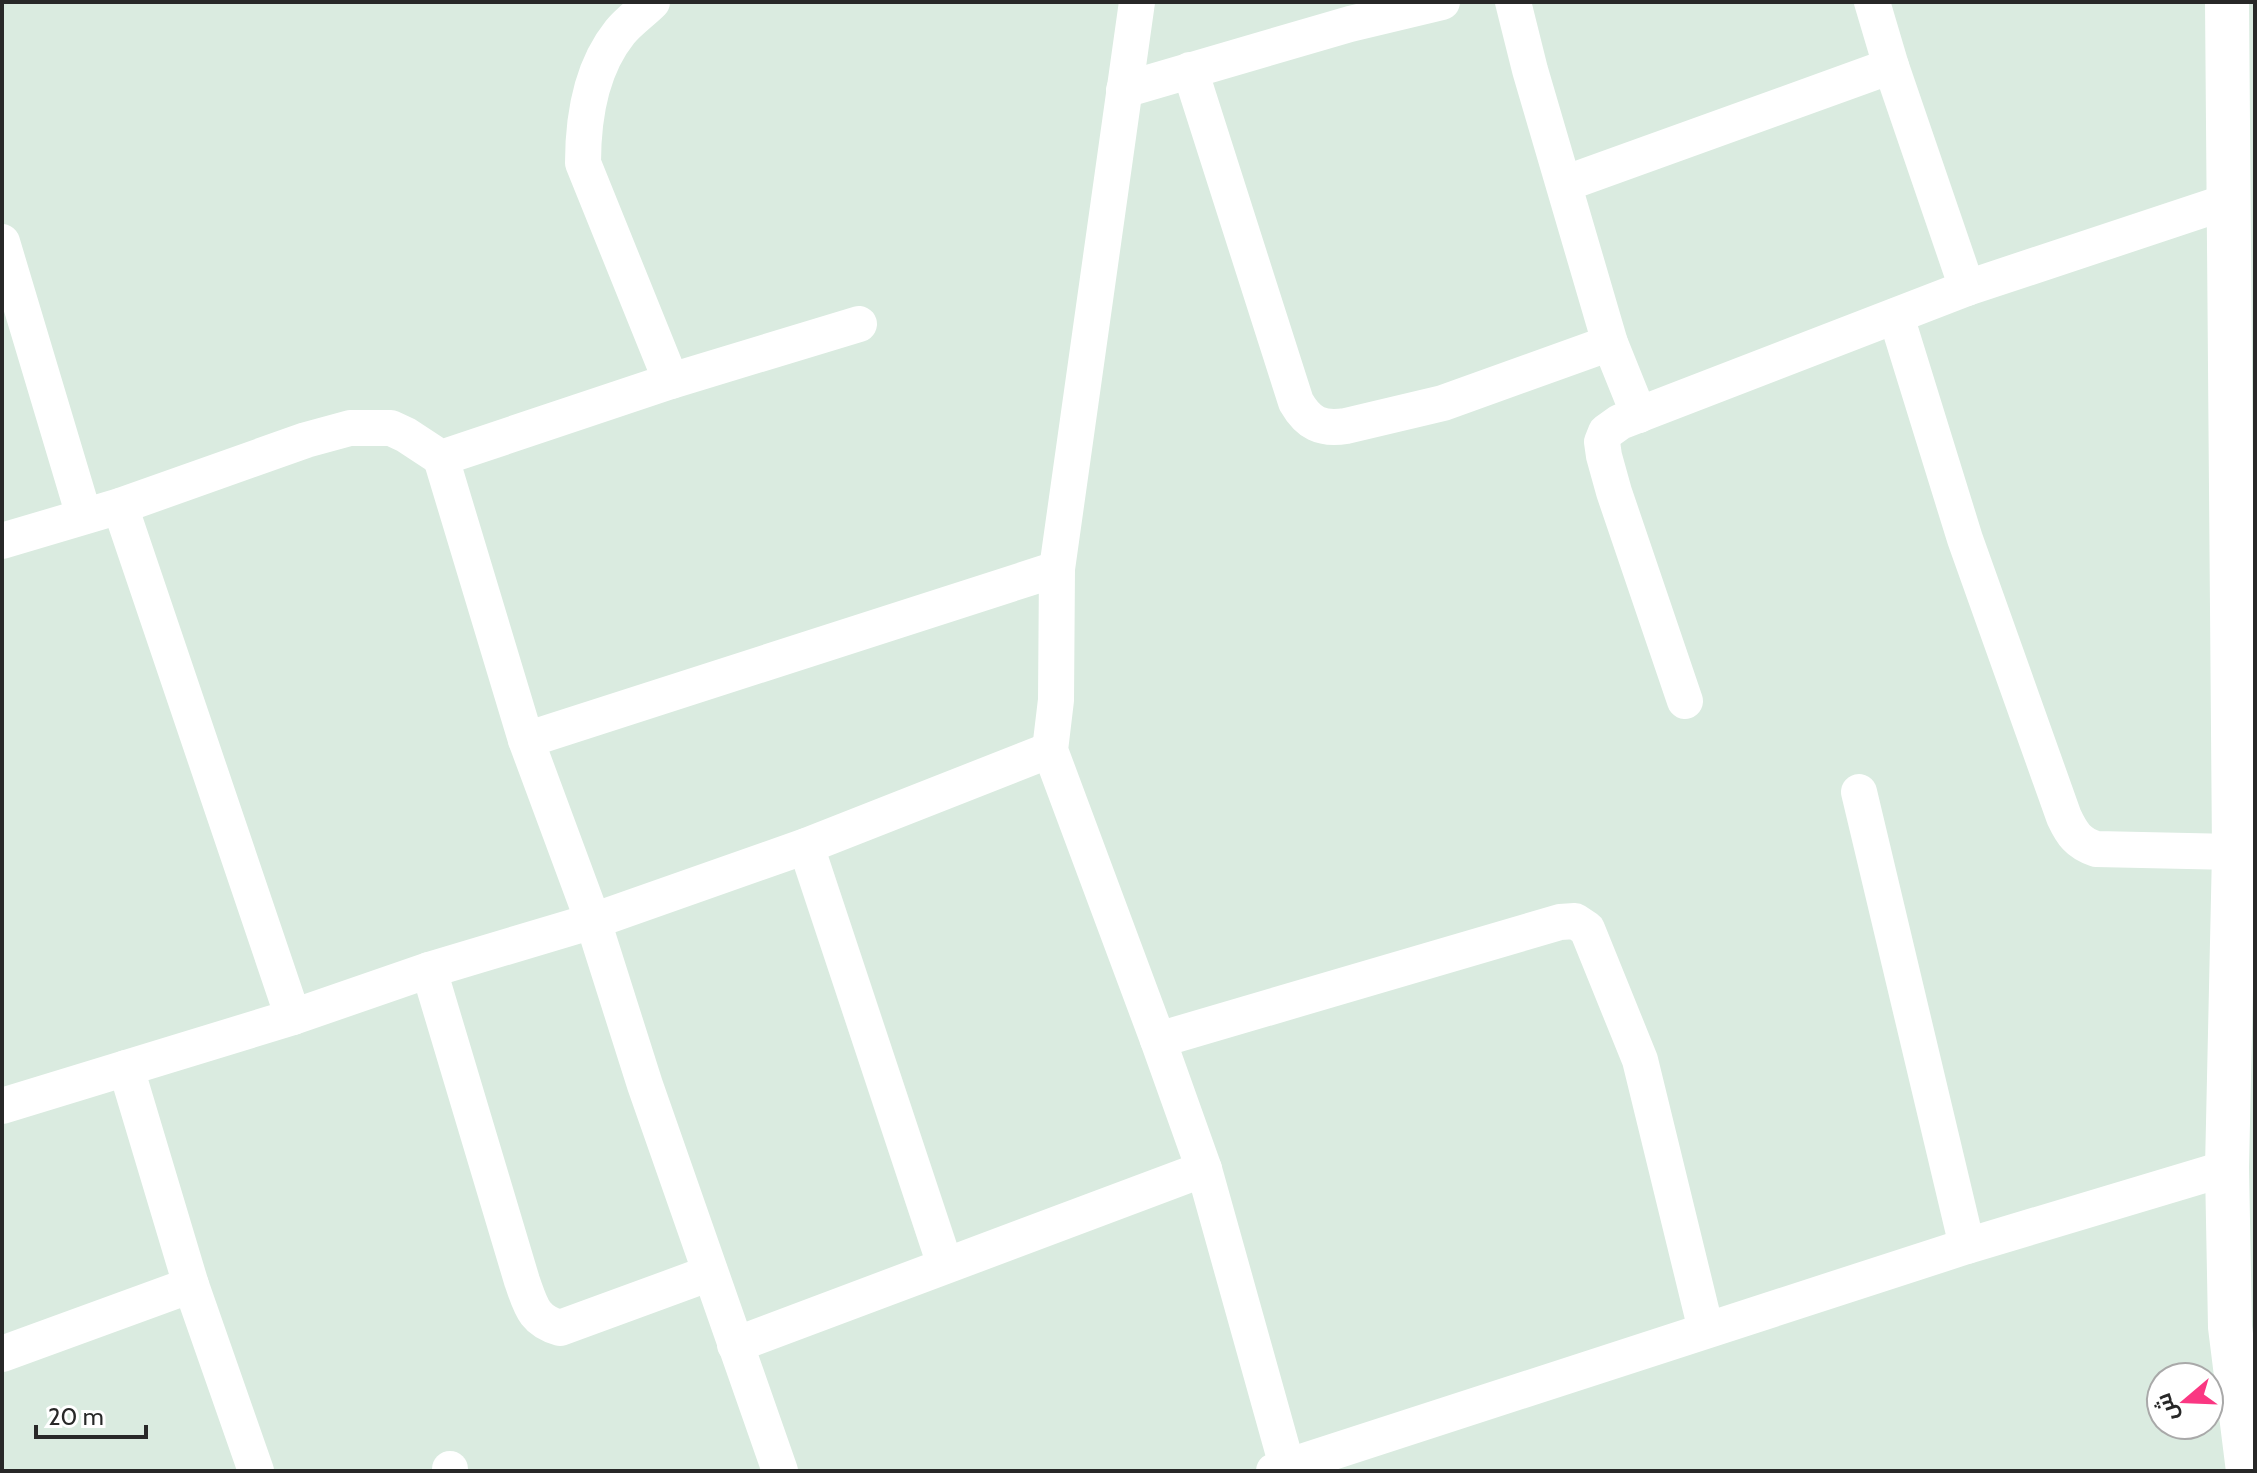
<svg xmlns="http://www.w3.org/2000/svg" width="2257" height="1473" viewBox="0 0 2257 1473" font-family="Cabin,Cairo,sans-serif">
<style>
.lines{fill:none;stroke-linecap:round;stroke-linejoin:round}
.street{stroke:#fff;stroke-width:36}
.secondary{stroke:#fff;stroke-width:44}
</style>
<rect width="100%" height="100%" fill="#daebe0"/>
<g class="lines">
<!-- street -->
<g class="street">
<polyline points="1137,2 1057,569 1056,700 1050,750 1158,1040 1204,1169 1287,1466"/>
<polyline points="1513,2 1530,70 1610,343 1639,415"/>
<polyline points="1872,2 1891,66 1967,288"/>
<path d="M 1190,70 L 1296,402 C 1308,423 1321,430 1346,426 L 1443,403 L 1610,343"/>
<polyline points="1124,90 1350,24 1442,2"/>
<polyline points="1564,184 1891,66"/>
<polyline points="2,242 84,516"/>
<path d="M 1896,316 L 1965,539 L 2064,817 C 2072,834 2078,843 2096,849 L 2234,852"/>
<polyline points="671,381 859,324"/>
<polyline points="441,458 526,740 593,921 645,1085 780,1471"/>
<polyline points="120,506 293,1017"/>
<path d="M 2,541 L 120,506 L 306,440 L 350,428 L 391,428 L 406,435 L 441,458 L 671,381 L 583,163 C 583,119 591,68 620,32 C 629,21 642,12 652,2"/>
<polyline points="1685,701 1614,492 1604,456 1602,442 1606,432 1620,422 1967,288 2229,201"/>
<polyline points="526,740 1057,569"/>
<polyline points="1859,792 1967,1246"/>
<polyline points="806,846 945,1265"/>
<path d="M 429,970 L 522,1281 C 531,1306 533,1320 560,1328 L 710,1273"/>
<polyline points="1158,1040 1560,922 1575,921 1587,929 1640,1060 1706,1330"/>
<polyline points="126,1068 191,1285 256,1471"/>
<polyline points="2,1106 293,1017 429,970 593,921 806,846 1050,750"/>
<polyline points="735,1345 1204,1169"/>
<polyline points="2,1354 191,1285"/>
<polyline points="450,1469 450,1471"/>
<polyline points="1274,1471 1967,1246 2227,1168"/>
</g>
<!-- secondary -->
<polyline class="secondary" points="2227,2 2234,852 2227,1168 2230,1327 2248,1471"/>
</g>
<!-- border -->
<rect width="2257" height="1473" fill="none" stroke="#282828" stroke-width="8"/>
<!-- north arrow -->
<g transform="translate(2185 1401) rotate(251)"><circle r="38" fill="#ffffff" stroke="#a9a9a9" stroke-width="2"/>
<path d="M0-6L14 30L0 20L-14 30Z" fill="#fa3782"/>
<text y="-12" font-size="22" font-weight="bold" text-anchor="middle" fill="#282828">ش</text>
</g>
<!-- scale -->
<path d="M36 1425v12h110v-12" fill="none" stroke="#282828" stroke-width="4"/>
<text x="48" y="1425" font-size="24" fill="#282828" stroke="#ffffff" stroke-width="6" paint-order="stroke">20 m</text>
</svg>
